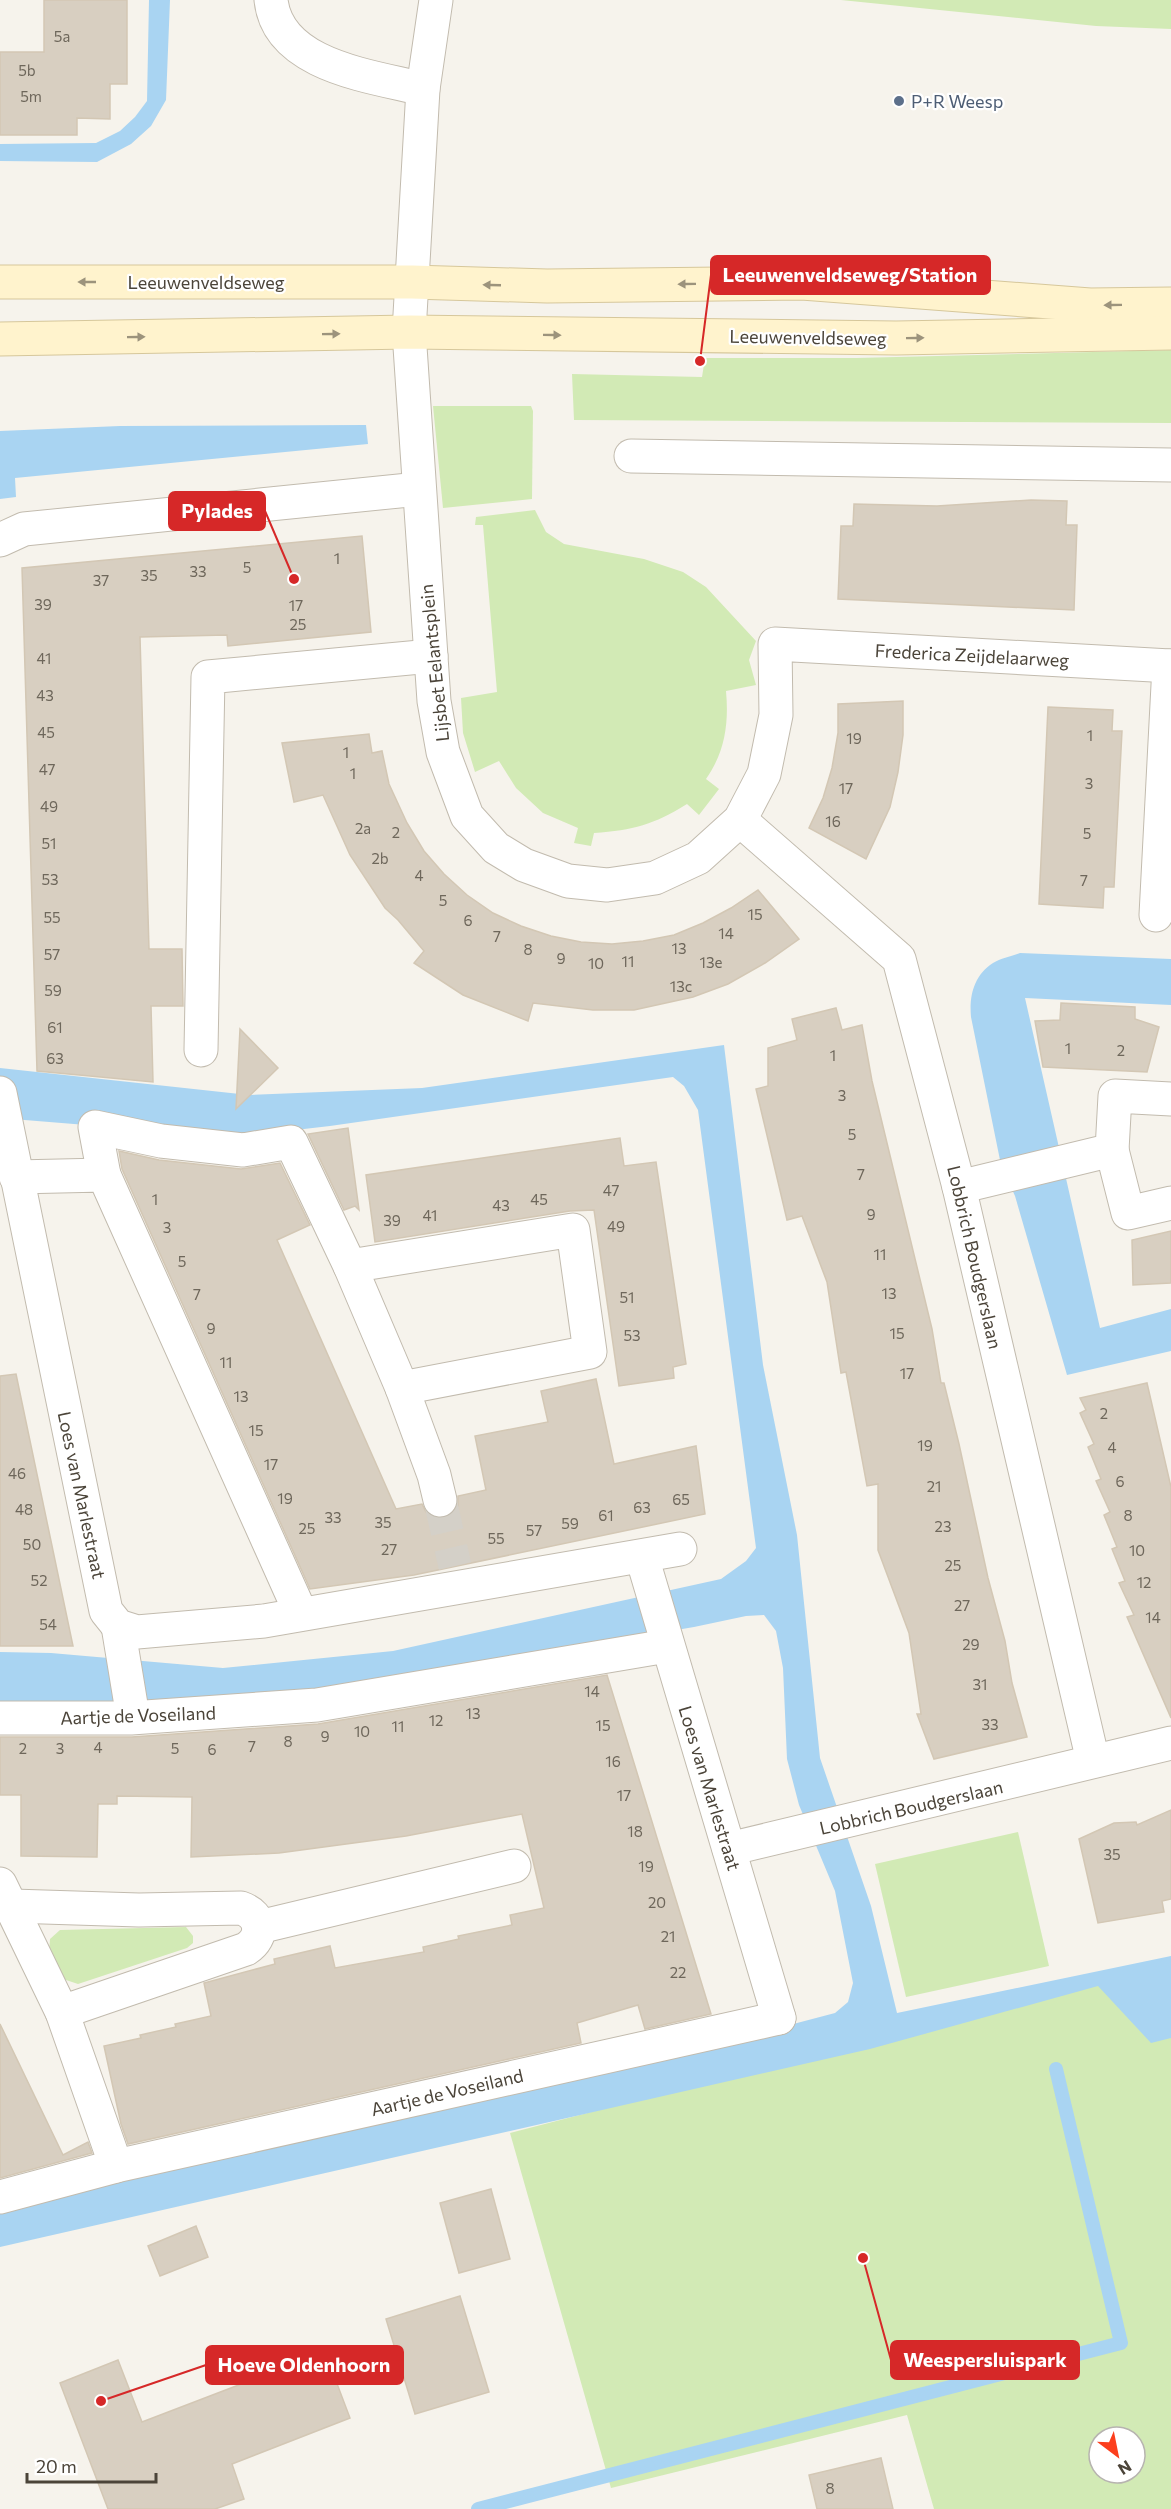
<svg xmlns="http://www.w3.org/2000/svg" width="1171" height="2509" viewBox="0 0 1171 2509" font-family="Commissioner,sans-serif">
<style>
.green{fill:#d2eab5;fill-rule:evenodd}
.water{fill:#a9d4f2}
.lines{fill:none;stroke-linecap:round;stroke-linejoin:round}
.stream{stroke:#a9d4f2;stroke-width:14}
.building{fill:#d8cfc1;stroke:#d3c7b4;stroke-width:1.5}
.minor-tunnel{stroke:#d4d0c8;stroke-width:33;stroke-dasharray:33 16;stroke-linecap:butt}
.pedestrian-casing{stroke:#c2bbae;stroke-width:35}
.minor-casing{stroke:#c2bbae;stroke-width:35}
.secondary-casing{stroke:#d6c79b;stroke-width:35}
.pedestrian{stroke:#fff;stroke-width:33}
.minor{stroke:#fff;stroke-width:33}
.secondary{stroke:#fff3cd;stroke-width:33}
.oneway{fill:#9c937c}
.service-dot{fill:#5c6f8a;stroke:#fff;stroke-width:2}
.labels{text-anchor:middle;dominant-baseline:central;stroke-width:4.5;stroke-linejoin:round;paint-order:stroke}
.number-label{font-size:15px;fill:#6e675b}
.service-label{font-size:18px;fill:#4e5e75;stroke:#fff;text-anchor:start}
.street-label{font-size:18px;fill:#4b4439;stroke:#fff}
.leader{fill:none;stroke:#d62828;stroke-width:2}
.callout-dot{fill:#d62828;stroke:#fff;stroke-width:2}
.callout{fill:#d62828;stroke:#d62828;stroke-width:2}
.callout-label{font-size:20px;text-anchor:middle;font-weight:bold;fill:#fff}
</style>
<rect width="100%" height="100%" fill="#f6f3ec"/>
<!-- green -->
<g class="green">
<polygon points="841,0 1171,0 1171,29 1096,26"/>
<polygon points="1171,350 1171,423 574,420 572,374 702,377 705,358 856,358"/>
<polygon points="433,406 531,406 533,411 532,499 443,508"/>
<path d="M 535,510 L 546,532 L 564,544 L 644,559 L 683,572 L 706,587 L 756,641 L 749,660 L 756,685 L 726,691 C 729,723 725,752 706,779 L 719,789 L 699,815 L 687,804 C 653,825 634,830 594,833 L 591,846 L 574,843 L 578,828 L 543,813 L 516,788 L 499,761 L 475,772 L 463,733 L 461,698 L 497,692 L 483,525 L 475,525 L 476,517 Z"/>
<polygon points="1018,1832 1049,1966 906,1997 875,1864"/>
<polygon points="186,1927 193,1936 193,1943 187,1948 78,1984 63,1979 49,1953 50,1939 60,1930"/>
<path d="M 1171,1962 L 1171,2509 L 934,2509 L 907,2415 L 611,2488 L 510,2133 ZM 1099,2437 L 1135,2437 L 1135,2473 L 1099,2473 Z"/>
</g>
<!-- water -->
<g class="water">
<polygon points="149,0 170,0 166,100 151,126 131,144 97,162 0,161 0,144 96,143 120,131 135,117 147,101"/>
<polygon points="366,425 368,444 15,478 16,497 0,499 0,431 120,426"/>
<path d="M 1020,953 L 1171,959 L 1171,1005 L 1025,998 L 1100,1328 L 1171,1309 L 1171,1351 L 1067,1375 L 1015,1196 L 1001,1165 L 971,1017 C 969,996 974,975 993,963 C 1001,958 1012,956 1020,953 Z"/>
<polygon points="724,1045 763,1365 797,1535 820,1758 871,1906 897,2013 1171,1956 1171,2038 1151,2043 1098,1986 870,2049 0,2247 0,2208 680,2054 835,2013 848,2002 853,1983 835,1891 799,1805 787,1759 783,1668 776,1631 764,1615 746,1616 694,1627 230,1706 0,1705 0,1652 51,1653 223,1668 393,1651 721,1579 746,1561 756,1548 698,1110 684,1086 673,1077 330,1126 234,1137 0,1118 0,1068 249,1095 422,1088"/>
</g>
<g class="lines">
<!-- stream -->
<polyline class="stream" points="478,2509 1121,2343 1056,2069"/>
</g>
<!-- building -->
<g class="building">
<polygon points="44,0 127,0 127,84 110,84 110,119 77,118 77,135 0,135 0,52 44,52"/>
<polygon points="1031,500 1067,501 1066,525 1077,525 1074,610 838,599 841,526 853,526 854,504 937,506"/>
<polygon points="362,536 371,632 228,646 227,635 140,637 149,949 182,949 183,1006 151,1006 153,1082 37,1071 22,568"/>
<polygon points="903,701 903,735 898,772 890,807 866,859 809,828 823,798 832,768 838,733 838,704"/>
<polygon points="1048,707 1113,710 1112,731 1122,731 1114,887 1104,887 1103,908 1039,904"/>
<polygon points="369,734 372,753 382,751 389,784 407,823 424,851 444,874 467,895 493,913 521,926 551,936 581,942 612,944 643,941 674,935 703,923 731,908 758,890 799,939 765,963 728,984 693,997 634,1010 593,1010 533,1003 528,1021 463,995 414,963 424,951 398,920 385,908 350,855 323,795 294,802 282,743"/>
<polygon points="1061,1003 1135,1007 1135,1019 1159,1027 1147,1072 1043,1067 1035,1021 1060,1020"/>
<polygon points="836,1008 842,1030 862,1025 872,1081 932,1329 941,1383 944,1383 959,1444 988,1578 1005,1641 1012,1683 1027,1737 934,1759 917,1714 921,1714 909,1633 878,1550 878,1484 867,1486 846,1372 841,1373 827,1282 802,1216 787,1220 756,1089 768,1086 768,1048 797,1040 792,1019"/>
<polygon points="240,1029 278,1068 236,1109"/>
<polygon points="348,1128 359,1210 355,1206 344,1210 308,1134"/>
<polygon points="620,1138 624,1166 656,1162 686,1364 673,1367 674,1378 619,1386 594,1210 570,1211 375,1242 366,1175"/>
<polygon points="119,1151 159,1160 241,1169 280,1163 310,1225 277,1240 396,1509 422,1504 426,1512 434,1518 444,1518 452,1514 458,1506 458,1496 486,1490 475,1436 548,1422 541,1391 596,1379 614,1464 696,1446 705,1514 414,1575 310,1589 122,1169"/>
<polygon points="1171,1231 1171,1283 1133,1285 1132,1240"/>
<polygon points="16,1374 73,1646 0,1646 0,1376"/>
<polygon points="1147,1383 1171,1487 1171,1718 1127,1617 1134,1615 1119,1583 1125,1581 1112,1549 1117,1547 1104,1515 1110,1512 1096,1481 1101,1479 1088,1447 1094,1444 1080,1413 1086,1410 1080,1398"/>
<polygon points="607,1675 711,2014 645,2029 638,2005 577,2023 581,2043 128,2144 121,2124 104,2046 141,2038 140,2035 176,2027 175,2024 211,2016 204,1983 275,1964 274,1959 330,1946 335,1968 424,1952 423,1947 459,1939 458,1936 512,1925 510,1915 544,1908 522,1814 406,1836 279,1853 191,1857 192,1797 117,1796 117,1804 98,1804 97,1857 21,1856 21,1795 0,1795 0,1737 132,1737 318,1724"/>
<polygon points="1171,1810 1171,1899 1162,1901 1164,1912 1098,1923 1079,1839 1114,1823 1136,1822 1137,1825"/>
<polygon points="0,2024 63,2155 88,2142 92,2153 0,2178"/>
<polygon points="491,2189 510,2259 459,2273 440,2203"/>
<polygon points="196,2226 208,2257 160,2276 148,2246"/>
<polygon points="460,2296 489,2392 415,2414 386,2319"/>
<polygon points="325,2352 350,2418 232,2464 244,2499 215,2509 108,2509 60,2383 118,2360 142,2422"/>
<polygon points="881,2458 893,2509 817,2509 809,2475"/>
</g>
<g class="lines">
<!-- minor-tunnel -->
<polyline class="minor-tunnel" points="440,1500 455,1566"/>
<defs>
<g id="pedestrian">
<polyline points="104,1175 95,1127 161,1141 243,1150 291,1142 350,1266"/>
<polyline points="16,1177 104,1175 301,1614"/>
<polyline points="0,1718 131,1718 317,1705 667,1646"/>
<polyline points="0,2197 116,2166 779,2018"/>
</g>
<g id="minor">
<path d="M 271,0 C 278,66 371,76 423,89"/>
<polyline points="436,0 423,89 409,332 434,701 443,752 467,816 496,848 524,865 568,881 607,885 655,878 698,858 740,820 764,774 776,715 775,644 1171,666"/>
<polyline points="631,456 1171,465"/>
<polyline points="0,540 24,529 419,489"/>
<polyline points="740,820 899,959 959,1187 1093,1761"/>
<polyline points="1156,915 1169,666"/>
<polyline points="201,1050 208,677 431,656"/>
<polyline points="0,1093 106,1611 118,1626 137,1632 264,1621 680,1549"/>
<polyline points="1112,1150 1128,1213 1171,1203"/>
<polyline points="959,1187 1112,1150 1115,1096 1171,1099"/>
<polygon points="573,1230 590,1352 402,1388 350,1266"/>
<polyline points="402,1388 434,1475 440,1500"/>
<polyline points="642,1557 779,2018"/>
<polyline points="118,1626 132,1711"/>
<polyline points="729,1849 1171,1743"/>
<polyline points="0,1884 62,2012 116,2166"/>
<path d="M 12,1906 L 139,1910 L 241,1908 C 262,1915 265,1937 246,1949 L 62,2012"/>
<polyline points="259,1927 514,1866"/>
</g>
<g id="secondary">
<polyline points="0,282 412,282 547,286 802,283 1090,305 1171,304"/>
<polyline points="0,339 409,332 896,338 1171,333"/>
</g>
</defs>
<!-- pedestrian casing -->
<use href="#pedestrian" class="pedestrian-casing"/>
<!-- minor casing -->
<use href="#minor" class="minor-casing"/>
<!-- secondary casing -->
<use href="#secondary" class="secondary-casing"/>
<!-- pedestrian -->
<use href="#pedestrian" class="pedestrian"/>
<!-- minor -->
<use href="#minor" class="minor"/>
<!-- secondary -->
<use href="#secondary" class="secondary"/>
</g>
<!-- one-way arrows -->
<defs><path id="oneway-solid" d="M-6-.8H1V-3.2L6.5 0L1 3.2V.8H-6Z" transform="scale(1.5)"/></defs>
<g class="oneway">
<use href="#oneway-solid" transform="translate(87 282) rotate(180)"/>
<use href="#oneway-solid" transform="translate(687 284) rotate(179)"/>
<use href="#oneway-solid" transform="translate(492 285) rotate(-178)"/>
<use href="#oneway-solid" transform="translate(1113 305) rotate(179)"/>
<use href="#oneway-solid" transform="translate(331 334) rotate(-1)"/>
<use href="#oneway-solid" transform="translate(552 335) rotate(1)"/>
<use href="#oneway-solid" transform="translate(136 337) rotate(-1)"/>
<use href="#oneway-solid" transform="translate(915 338) rotate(-1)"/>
</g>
<!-- markers -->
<circle class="service-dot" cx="899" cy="101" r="6"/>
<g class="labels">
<!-- number labels -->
<g class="number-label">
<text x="62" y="36">5a</text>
<text x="27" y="70">5b</text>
<text x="31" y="96">5m</text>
<text x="337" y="558">1</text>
<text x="247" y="567">5</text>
<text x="198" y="571">33</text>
<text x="149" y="575">35</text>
<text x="101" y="580">37</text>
<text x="43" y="604">39</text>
<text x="296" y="605">17</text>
<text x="298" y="624">25</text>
<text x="44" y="658">41</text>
<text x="45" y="695">43</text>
<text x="46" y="732">45</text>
<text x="1090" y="735">1</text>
<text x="854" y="738">19</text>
<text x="346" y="752">1</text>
<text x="47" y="769">47</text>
<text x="353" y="773">1</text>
<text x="1089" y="783">3</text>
<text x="846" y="788">17</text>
<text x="49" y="806">49</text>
<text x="833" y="821">16</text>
<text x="363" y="828">2a</text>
<text x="396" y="832">2</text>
<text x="1087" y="833">5</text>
<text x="49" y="843">51</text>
<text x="380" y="858">2b</text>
<text x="419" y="875">4</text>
<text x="50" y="879">53</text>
<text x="1084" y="880">7</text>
<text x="443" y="900">5</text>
<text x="755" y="914">15</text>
<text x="52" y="917">55</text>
<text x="468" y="920">6</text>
<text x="726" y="933">14</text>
<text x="497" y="936">7</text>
<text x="679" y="948">13</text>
<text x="528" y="949">8</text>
<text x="52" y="954">57</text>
<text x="561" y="958">9</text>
<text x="628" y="961">11</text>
<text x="711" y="962">13e</text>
<text x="596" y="963">10</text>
<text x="681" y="986">13c</text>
<text x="53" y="990">59</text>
<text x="55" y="1027">61</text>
<text x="1068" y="1048">1</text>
<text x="1121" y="1050">2</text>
<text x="833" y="1055">1</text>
<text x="55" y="1058">63</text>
<text x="842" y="1095">3</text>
<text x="852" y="1134">5</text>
<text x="861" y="1174">7</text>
<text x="611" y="1190">47</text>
<text x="155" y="1199">1</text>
<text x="539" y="1199">45</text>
<text x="501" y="1205">43</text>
<text x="871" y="1214">9</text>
<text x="430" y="1215">41</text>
<text x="392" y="1220">39</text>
<text x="616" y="1226">49</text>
<text x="167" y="1227">3</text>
<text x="880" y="1254">11</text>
<text x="182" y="1261">5</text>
<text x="889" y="1293">13</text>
<text x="197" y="1294">7</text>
<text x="627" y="1297">51</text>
<text x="211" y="1328">9</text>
<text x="897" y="1333">15</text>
<text x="632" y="1335">53</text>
<text x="226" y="1362">11</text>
<text x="907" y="1373">17</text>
<text x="241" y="1396">13</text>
<text x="1104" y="1413">2</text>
<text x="256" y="1430">15</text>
<text x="925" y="1445">19</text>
<text x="1112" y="1447">4</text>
<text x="271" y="1464">17</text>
<text x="17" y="1473">46</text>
<text x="1120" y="1481">6</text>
<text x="934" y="1486">21</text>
<text x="285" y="1498">19</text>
<text x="681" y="1499">65</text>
<text x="642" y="1507">63</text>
<text x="24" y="1509">48</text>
<text x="606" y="1515">61</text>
<text x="1128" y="1515">8</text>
<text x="333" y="1517">33</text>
<text x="383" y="1522">35</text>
<text x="570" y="1523">59</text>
<text x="943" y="1526">23</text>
<text x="307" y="1528">25</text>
<text x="534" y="1530">57</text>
<text x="496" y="1538">55</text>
<text x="32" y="1544">50</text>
<text x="389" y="1549">27</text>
<text x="1137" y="1550">10</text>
<text x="953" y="1565">25</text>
<text x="39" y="1580">52</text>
<text x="1144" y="1582">12</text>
<text x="962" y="1605">27</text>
<text x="1153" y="1617">14</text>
<text x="48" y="1624">54</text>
<text x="971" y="1644">29</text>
<text x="980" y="1684">31</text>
<text x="592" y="1691">14</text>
<text x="473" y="1713">13</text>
<text x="436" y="1720">12</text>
<text x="990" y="1724">33</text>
<text x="603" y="1725">15</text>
<text x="398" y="1726">11</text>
<text x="362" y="1731">10</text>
<text x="325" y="1736">9</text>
<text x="288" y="1741">8</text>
<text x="252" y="1746">7</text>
<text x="98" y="1747">4</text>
<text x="23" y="1748">2</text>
<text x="60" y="1748">3</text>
<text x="175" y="1748">5</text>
<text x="212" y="1749">6</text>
<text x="613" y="1761">16</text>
<text x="624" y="1795">17</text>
<text x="635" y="1831">18</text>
<text x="1112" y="1854">35</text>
<text x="646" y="1866">19</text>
<text x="657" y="1902">20</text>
<text x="668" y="1936">21</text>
<text x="678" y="1972">22</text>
<text x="830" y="2488">8</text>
</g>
<!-- service labels -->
<g class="service-label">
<text x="911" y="101">P+R Weesp</text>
</g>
<!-- street labels -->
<g class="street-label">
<text x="206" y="282">Leeuwenveldseweg</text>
<text transform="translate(808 337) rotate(1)">Leeuwenveldseweg</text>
<text transform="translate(972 655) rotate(3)">Frederica Zeijdelaarweg</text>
<text transform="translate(434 663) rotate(-96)">Lijsbet Eelantsplein</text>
<text transform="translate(975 1257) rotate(77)">Lobbrich Boudgerslaan</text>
<text transform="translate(82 1495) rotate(78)">Loes van Marlestraat</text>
<text transform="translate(138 1715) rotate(-2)">Aartje de Voseiland</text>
<text transform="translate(710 1788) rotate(73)">Loes van Marlestraat</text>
<text transform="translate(911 1807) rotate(-13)">Lobbrich Boudgerslaan</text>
<text transform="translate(447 2092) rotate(-13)">Aartje de Voseiland</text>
</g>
</g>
<!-- callouts -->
<path class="leader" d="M700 361L711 275M294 579L265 511M863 2258L891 2360M101 2401L206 2365"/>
<g class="callout-dot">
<circle cx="700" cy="361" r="6"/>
<circle cx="294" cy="579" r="6"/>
<circle cx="863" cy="2258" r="6"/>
<circle cx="101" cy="2401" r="6"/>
</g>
<g class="callout">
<rect x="711" y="256" width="279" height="38" rx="6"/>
<rect x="169" y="492" width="96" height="38" rx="6"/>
<rect x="891" y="2341" width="188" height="38" rx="6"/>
<rect x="206" y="2346" width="197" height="38" rx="6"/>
</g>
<g class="callout-label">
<text x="850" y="282">Leeuwenveldseweg/Station</text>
<text x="217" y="518">Pylades</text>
<text x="985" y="2367">Weespersluispark</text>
<text x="304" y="2372">Hoeve Oldenhoorn</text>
</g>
<!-- north arrow -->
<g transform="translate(1117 2455) rotate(148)"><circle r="28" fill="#ffffff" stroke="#b7b4b0" stroke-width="1.5"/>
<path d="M0-4.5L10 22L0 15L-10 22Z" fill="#fc3f1d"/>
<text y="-9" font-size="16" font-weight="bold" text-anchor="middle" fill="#4b4439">N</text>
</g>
<!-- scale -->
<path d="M27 2473v9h129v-9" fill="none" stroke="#4b4439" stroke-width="3"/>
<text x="36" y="2473" font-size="18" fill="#4b4439" stroke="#ffffff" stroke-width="4.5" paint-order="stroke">20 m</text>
</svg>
